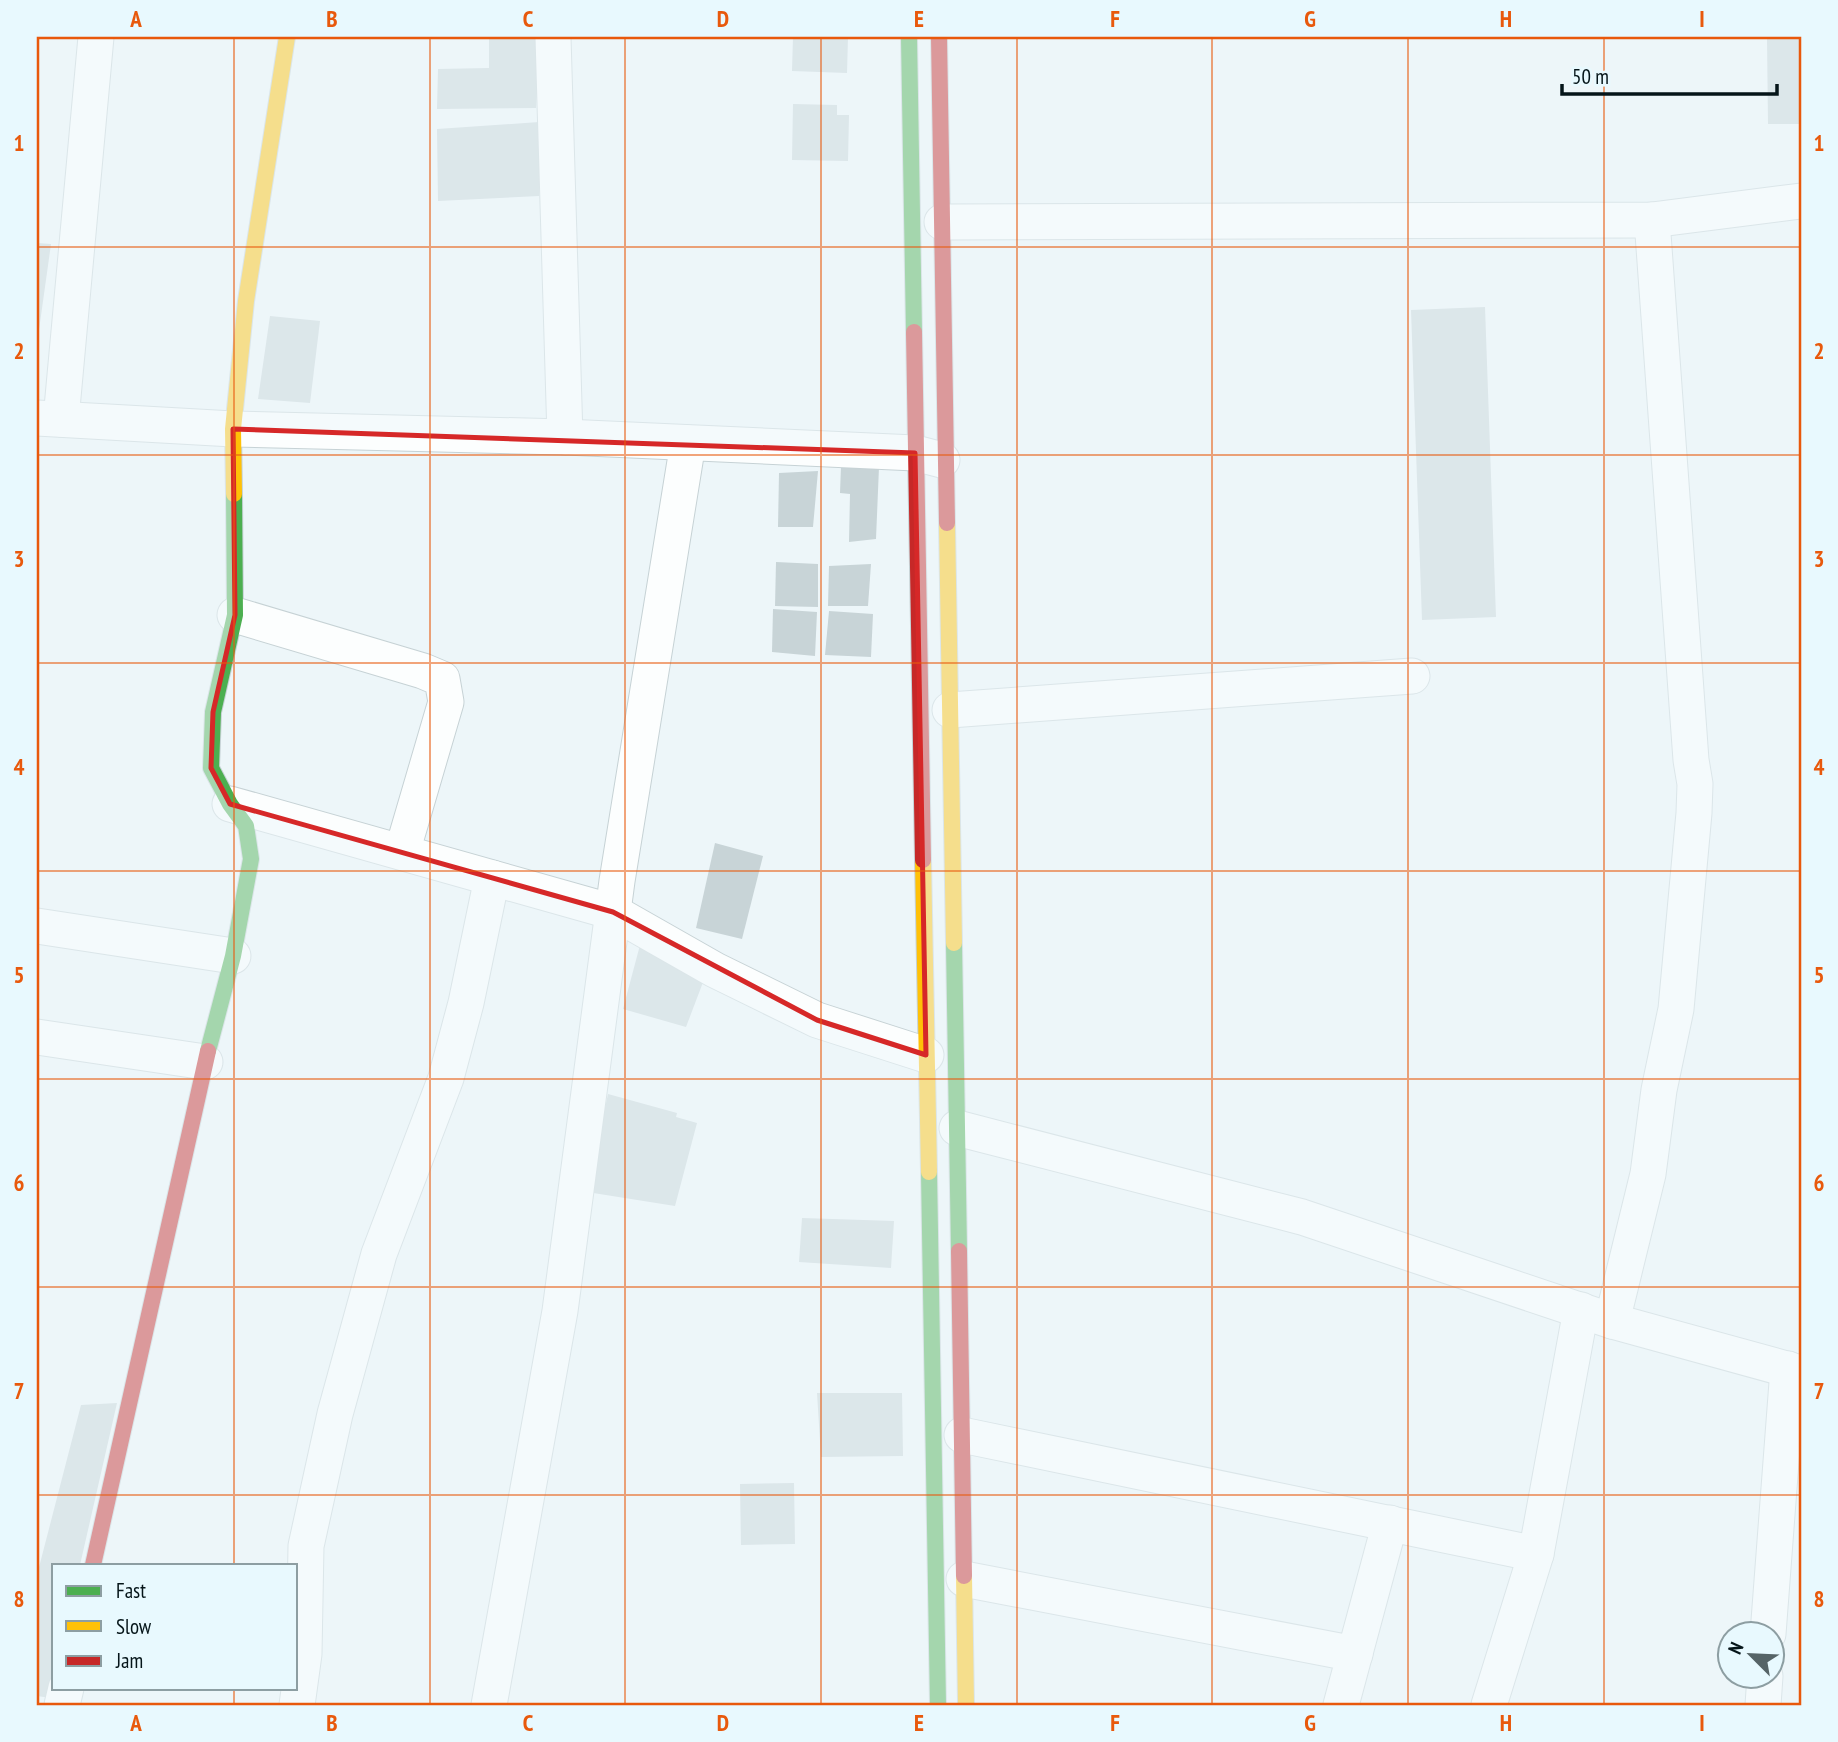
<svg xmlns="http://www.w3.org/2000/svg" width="1838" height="1742" viewBox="0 0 1838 1742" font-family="'PT Sans Narrow',sans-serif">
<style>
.building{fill:#c8d4d7}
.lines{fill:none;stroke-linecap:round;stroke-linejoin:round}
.street-casing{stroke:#c6d2d5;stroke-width:37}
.fast-casing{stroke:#c6d2d5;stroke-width:18}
.slow-casing{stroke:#c6d2d5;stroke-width:18}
.jam-casing{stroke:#c6d2d5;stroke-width:18}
.street{stroke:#fcfefe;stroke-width:35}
.fast{stroke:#4caf50;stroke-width:16}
.slow{stroke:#ffc107;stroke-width:16}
.jam{stroke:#c62828;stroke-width:16}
.marked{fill:none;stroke:#d62828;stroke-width:5;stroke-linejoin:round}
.grid{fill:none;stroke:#e8590c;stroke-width:2;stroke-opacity:0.55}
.neatline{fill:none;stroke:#e8590c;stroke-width:2.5}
.grid-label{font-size:23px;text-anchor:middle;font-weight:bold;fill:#e8590c}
</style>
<rect width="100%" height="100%" fill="#edf6f9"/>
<!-- building -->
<g class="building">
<polygon points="489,37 540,37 536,108 437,109 438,69 489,68"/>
<polygon points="793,37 848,37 847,73 792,71"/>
<polygon points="1767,37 1801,37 1801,124 1768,124"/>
<polygon points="793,104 837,105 837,115 849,115 848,161 792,160"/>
<polygon points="539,122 539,196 438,201 437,129"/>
<polygon points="37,243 51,244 38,337 37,336"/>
<polygon points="1485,307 1496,617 1422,620 1411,310"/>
<polygon points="270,316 320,321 310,403 258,399"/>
<polygon points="841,466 879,467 876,539 849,542 850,494 840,493"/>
<polygon points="818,471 813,527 778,527 779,473"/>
<polygon points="776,562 818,564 818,607 775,606"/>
<polygon points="871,564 868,606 828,606 829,566"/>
<polygon points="773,609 817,612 815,656 772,652"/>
<polygon points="829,611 873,614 871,657 825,655"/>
<polygon points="715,843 763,856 742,939 696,928"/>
<polygon points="640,945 705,977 686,1027 623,1009"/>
<polygon points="608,1094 677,1113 676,1117 697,1123 675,1206 587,1192"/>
<polygon points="802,1218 894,1221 891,1268 799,1262"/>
<polygon points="817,1393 902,1393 903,1456 821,1457"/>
<polygon points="117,1403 80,1565 54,1565 54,1681 51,1698 37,1696 37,1575 81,1405"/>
<polygon points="794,1483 795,1544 741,1545 740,1484"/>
</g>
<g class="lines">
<defs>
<g id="street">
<polyline points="553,37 565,437"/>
<polyline points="942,222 1652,220 1801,201"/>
<polyline points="37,418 233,429 565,437 915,453 942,460"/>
<polyline points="61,419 96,37"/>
<polyline points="235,615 423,671 442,679 446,702 402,852"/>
<polyline points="950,710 1412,676"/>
<polyline points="230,804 613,912 715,970 817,1020 926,1055"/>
<polyline points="37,926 233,956"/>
<polyline points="37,1037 205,1062"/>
<polyline points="957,1128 1302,1217 1612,1321 1801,1373"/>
<polyline points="1612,1321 1648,1174 1659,1090 1676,1009 1694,813 1695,784 1691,760 1652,220"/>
<polyline points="962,1435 1536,1554"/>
<polyline points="964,1579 1355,1654"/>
<polyline points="1768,1634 1788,1369"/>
<polyline points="62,1705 66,1688"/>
<polyline points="297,1705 304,1654 306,1546 335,1414 379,1254 446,1078 466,1003 492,878"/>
<polyline points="489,1705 560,1311 617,881 688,443"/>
<polyline points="1341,1705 1390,1523"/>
<polyline points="1489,1705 1536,1554 1581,1310"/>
<polyline points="1763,1705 1765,1676"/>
</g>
<g id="fast">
<polyline points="909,37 914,332"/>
<polyline points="954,943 959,1251"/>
<polyline points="208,1051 233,956 251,859 246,826 230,804 211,768 213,712 235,615 234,494"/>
<polyline points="929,1172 938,1705"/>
</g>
<g id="slow">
<polyline points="234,494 233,429 246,301 287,37"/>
<polyline points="947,523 954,943"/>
<polyline points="923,860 929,1172"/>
<polyline points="964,1576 966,1705"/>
</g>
<g id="jam">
<polyline points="939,37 947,523"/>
<polyline points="914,332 923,860"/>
<polyline points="959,1251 964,1576"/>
<polyline points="93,1565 208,1051"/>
</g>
</defs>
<!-- street casing -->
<use href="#street" class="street-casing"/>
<!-- fast casing -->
<use href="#fast" class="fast-casing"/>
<!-- slow casing -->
<use href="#slow" class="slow-casing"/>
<!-- jam casing -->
<use href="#jam" class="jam-casing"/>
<!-- street -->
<use href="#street" class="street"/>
<!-- fast -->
<use href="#fast" class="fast"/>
<!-- slow -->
<use href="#slow" class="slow"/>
<!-- jam -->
<use href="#jam" class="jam"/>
</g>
<!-- marked area -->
<path d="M0 0H1838V1742H0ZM 233,429 L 915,453 L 926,1055 L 817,1020 L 613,912 L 230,804 L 211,768 L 213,712 L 235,615 Z" fill="#edf6f9" fill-opacity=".55" fill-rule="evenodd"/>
<path class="marked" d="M 233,429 L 915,453 L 926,1055 L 817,1020 L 613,912 L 230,804 L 211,768 L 213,712 L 235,615 Z"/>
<!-- grid -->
<path class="grid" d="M 234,37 L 234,1565M 430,37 L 430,1705M 625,37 L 625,1705M 821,37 L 821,1705M 1017,37 L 1017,1705M 1212,37 L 1212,1705M 1408,37 L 1408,1705M 1604,37 L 1604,1705M 37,247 L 1801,247M 37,455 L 1801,455M 37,663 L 1801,663M 37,871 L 1801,871M 37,1079 L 1801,1079M 37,1287 L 1801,1287M 37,1495 L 1801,1495M 234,1688 L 234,1705"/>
<!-- border -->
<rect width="1838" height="1742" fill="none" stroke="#e8f9fe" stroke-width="77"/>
<!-- legend -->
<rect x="52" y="1564" width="245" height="126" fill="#e8f9fe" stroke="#8d9ea2" stroke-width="2"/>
<rect x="66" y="1586" width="35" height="10" fill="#4caf50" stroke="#8d9ea2" stroke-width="2"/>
<text x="116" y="1598" font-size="21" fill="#051519">Fast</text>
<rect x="66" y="1621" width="35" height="10" fill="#ffc107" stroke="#8d9ea2" stroke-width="2"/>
<text x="116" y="1634" font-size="21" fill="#051519">Slow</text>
<rect x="66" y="1656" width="35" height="10" fill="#c62828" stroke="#8d9ea2" stroke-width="2"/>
<text x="116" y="1668" font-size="21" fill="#051519">Jam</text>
<!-- north arrow -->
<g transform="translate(1751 1655) rotate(294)"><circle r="33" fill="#e8f9fe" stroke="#8d9ea2" stroke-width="2"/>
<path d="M0-5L12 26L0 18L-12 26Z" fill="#566467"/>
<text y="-10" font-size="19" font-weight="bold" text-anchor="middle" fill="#051519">N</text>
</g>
<!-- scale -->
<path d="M1562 84v10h215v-10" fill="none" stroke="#051519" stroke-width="3.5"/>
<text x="1572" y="84" font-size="21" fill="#051519" stroke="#e8f9fe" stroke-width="5" paint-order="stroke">50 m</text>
<rect x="38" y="38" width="1762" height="1666" class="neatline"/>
<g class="grid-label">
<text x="136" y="27">A</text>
<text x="332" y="27">B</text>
<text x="528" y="27">C</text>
<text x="723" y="27">D</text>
<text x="919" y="27">E</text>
<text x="1115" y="27">F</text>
<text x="1310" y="27">G</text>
<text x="1506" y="27">H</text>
<text x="1702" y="27">I</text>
<text x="19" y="151">1</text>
<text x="1819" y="151">1</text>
<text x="19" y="359">2</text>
<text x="1819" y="359">2</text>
<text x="19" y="567">3</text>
<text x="1819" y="567">3</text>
<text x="19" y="775">4</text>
<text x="1819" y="775">4</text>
<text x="19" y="983">5</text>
<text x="1819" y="983">5</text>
<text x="19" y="1191">6</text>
<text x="1819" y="1191">6</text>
<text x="19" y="1399">7</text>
<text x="1819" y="1399">7</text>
<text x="19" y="1607">8</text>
<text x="1819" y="1607">8</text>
<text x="136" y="1731">A</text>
<text x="332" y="1731">B</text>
<text x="528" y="1731">C</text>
<text x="723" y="1731">D</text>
<text x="919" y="1731">E</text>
<text x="1115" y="1731">F</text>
<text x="1310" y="1731">G</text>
<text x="1506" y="1731">H</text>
<text x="1702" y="1731">I</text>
</g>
</svg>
